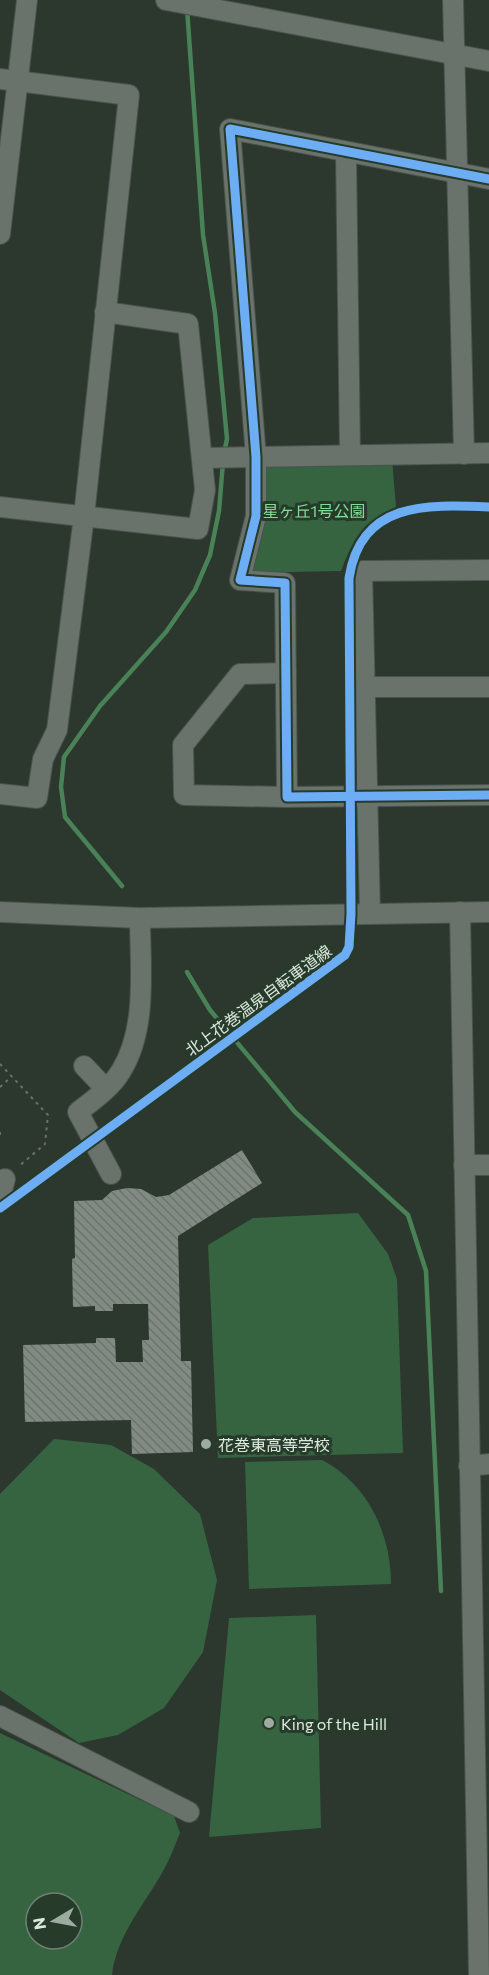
<svg xmlns="http://www.w3.org/2000/svg" width="489" height="1975" viewBox="0 0 489 1975" font-family="Commissioner,'Noto Sans JP',sans-serif">
<style>
.park{fill:#366441;fill-rule:evenodd}
.lines{fill:none;stroke-linecap:round;stroke-linejoin:round}
.stream{stroke:#488256;stroke-width:4.5}
.building{fill:url(#building-back-hatch)}
.minor-casing{stroke:#49524b;stroke-width:22}
.path{stroke:#6a716b;stroke-width:2;stroke-dasharray:3 4.5;stroke-linecap:butt}
.minor{stroke:#69726b;stroke-width:20}
.cycleway-casing{stroke:#273b2b;stroke-width:13}
.cycleway{stroke:#6dadf4;stroke-width:9}
.poi-dot{fill:#9eaba0;stroke:#273b2b;stroke-width:2}
.labels{text-anchor:middle;dominant-baseline:central;stroke-width:6;stroke-linejoin:round;paint-order:stroke}
.park-label{font-size:16px;fill:#84db98;stroke:#273b2b}
.street-label{font-size:16px;fill:#dce9de;stroke:#273b2b}
.poi-label{font-size:16px;fill:#dce9de;stroke:#273b2b;text-anchor:start}
</style>
<defs>
<pattern id="building-back-hatch" width="6" height="6" patternUnits="userSpaceOnUse" patternTransform="scale(1.5)"><rect width="6" height="6" fill="#828b83"/><path d="M-1 5l2 2M0 0l6 6M5-1l2 2" fill="none" stroke="#6c736d"/></pattern>
</defs>
<rect width="100%" height="100%" fill="#2c372e"/>
<!-- park -->
<g class="park">
<path d="M 392,459 L 396,507 C 362,521 354,538 341,571 L 248,573 L 264,516 L 266,460 Z"/>
<polygon points="358,1213 388,1254 397,1279 403,1453 218,1458 208,1245 253,1218"/>
<polygon points="54,1439 111,1445 154,1469 200,1514 217,1580 203,1652 164,1708 118,1735 79,1743 0,1690 0,1494"/>
<path d="M 322,1460 C 368,1484 391,1534 391,1584 L 249,1589 L 245,1462 Z"/>
<polygon points="316,1615 321,1828 209,1837 229,1618"/>
<path d="M 0,1733 L 174,1816 L 180,1833 C 175,1845 170,1859 163,1871 C 144,1906 117,1934 112,1975 L 0,1975 ZM 36,1903 L 72,1903 L 72,1939 L 36,1939 Z"/>
</g>
<g class="lines">
<!-- stream -->
<g class="stream">
<polyline points="187,8 203,235 215,313 227,439 224,453"/>
<polyline points="122,886 65,817 61,787 64,757 100,706 166,632 195,590 210,555 219,511 223,462"/>
<polyline points="187,972 210,1010 295,1112 408,1215 426,1271 441,1591"/>
</g>
</g>
<!-- building -->
<polygon class="building" points="242,1150 262,1183 178,1236 181,1361 191,1361 193,1452 132,1454 131,1420 25,1422 23,1345 96,1343 96,1338 115,1338 116,1362 143,1362 142,1340 149,1340 148,1304 113,1304 113,1311 95,1311 95,1306 73,1307 72,1259 75,1258 74,1201 102,1200 112,1191 127,1188 141,1189 156,1197 169,1195"/>
<g class="lines">
<defs>
<g id="minor">
<polyline points="166,0 489,61"/>
<polyline points="453,0 464,454"/>
<polyline points="0,79 129,95 84,516 57,730 43,759 37,798 0,794"/>
<polyline points="346,153 350,455"/>
<polyline points="489,179 230,129 256,457 256,516 240,580 285,583 287,797 489,795"/>
<polyline points="0,234 27,0"/>
<polyline points="203,458 489,453"/>
<polyline points="0,507 198,529 205,490 188,324 105,312"/>
<polyline points="286,673 240,674 183,745 184,795 287,797"/>
<polyline points="364,687 489,687"/>
<polyline points="0,912 140,918 489,912"/>
<polyline points="460,912 479,1975"/>
<polyline points="370,914 362,571 489,570"/>
<polyline points="84,1066 105,1088"/>
<polyline points="464,1165 489,1165"/>
<path d="M 111,1174 L 78,1112 C 92,1101 112,1087 121,1071 C 148,1028 140,966 140,918"/>
<polyline points="0,1198 5,1179"/>
<polyline points="469,1466 489,1464"/>
<polyline points="0,1716 189,1812"/>
</g>
</defs>
<!-- minor casing -->
<use href="#minor" class="minor-casing"/>
<!-- path -->
<g class="path">
<polyline points="0,1064 48,1115 45,1144 18,1167"/>
<polyline points="0,1087 11,1077"/>
<polyline points="0,1132 0,1135"/>
</g>
<!-- minor -->
<use href="#minor" class="minor"/>
<defs>
<g id="cycleway">
<polyline points="489,179 230,129 256,457 256,516 240,580 285,583 287,797 489,795"/>
<path d="M 0,1208 L 345,955 L 349,947 L 351,914 L 349,578 C 361,502 425,504 489,507"/>
</g>
</defs>
<!-- cycleway casing -->
<use href="#cycleway" class="cycleway-casing"/>
<!-- cycleway -->
<use href="#cycleway" class="cycleway"/>
</g>
<!-- markers -->
<g class="poi-dot">
<circle cx="206" cy="1444" r="6"/>
<circle cx="269" cy="1723" r="6"/>
</g>
<g class="labels">
<!-- park labels -->
<g class="park-label">
<text x="314" y="510">星ヶ丘1号公園</text>
</g>
<!-- street labels -->
<g class="street-label">
<text transform="translate(258 1000) rotate(-36)">北上花巻温泉自転車道線</text>
</g>
<!-- poi labels -->
<g class="poi-label">
<text x="218" y="1444">花巻東高等学校</text>
<text x="281" y="1723">King of the Hill</text>
</g>
</g>
<!-- north arrow -->
<g transform="translate(54 1921) rotate(260)"><circle r="28" fill="#273b2b" stroke="#6f8173" stroke-width="1.5"/>
<path d="M0-4.5L10 22L0 15L-10 22Z" fill="#9eaba0"/>
<text y="-9" font-size="16" font-weight="bold" text-anchor="middle" fill="#dce9de">N</text>
</g>
</svg>
